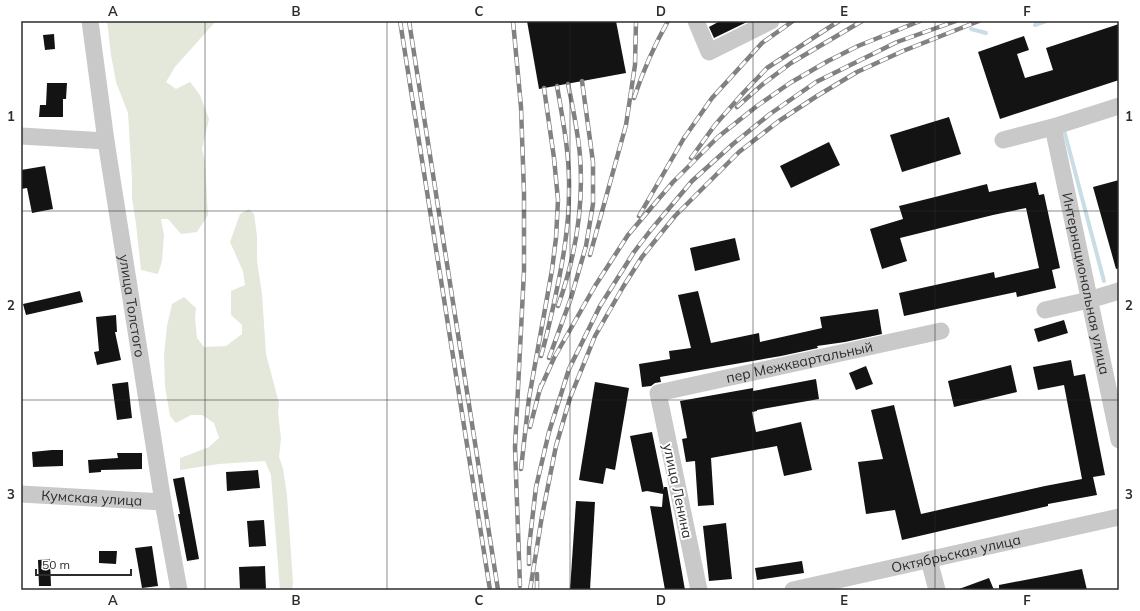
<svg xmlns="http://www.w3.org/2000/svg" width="1140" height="611" viewBox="0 0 1140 611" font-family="Mulish,sans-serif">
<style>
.green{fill:#e3e8db}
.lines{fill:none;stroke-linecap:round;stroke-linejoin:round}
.stream{stroke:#c9dde5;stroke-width:4}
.building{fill:#131313}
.minor{stroke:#c9c9c9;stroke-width:17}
.rail-casing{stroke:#818181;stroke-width:4.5}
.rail{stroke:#fff;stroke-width:3;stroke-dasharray:9;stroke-linecap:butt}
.grid{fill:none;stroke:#2c2c2c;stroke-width:1;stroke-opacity:0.55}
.labels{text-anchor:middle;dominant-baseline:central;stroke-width:4;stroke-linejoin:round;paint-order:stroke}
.street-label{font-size:14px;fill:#2c2c2c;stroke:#fff}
.neatline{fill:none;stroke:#2c2c2c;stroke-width:1.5}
.grid-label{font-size:13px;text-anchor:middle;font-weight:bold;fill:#2c2c2c}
</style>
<rect width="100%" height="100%" fill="#fff"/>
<!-- green -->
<g class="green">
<polygon points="107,21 216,21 175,67 166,82 176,89 190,82 200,95 209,119 202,149 205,161 208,215 197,232 181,234 168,219 161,219 164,235 162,261 158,274 141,270 136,224 132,198 132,179 128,113 116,82 111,55"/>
<polygon points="249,209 254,214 257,236 257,261 262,294 266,354 279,403 278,413 281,438 279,457 283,468 287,495 293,583 292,590 280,590 271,475 265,461 219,464 180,470 180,458 191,454 209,447 219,438 214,423 202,415 191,415 176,423 170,416 165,387 164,355 167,326 172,304 184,297 196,308 195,318 197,338 204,347 226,346 242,334 242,325 231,315 231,291 245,285 243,271 230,242 240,214"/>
</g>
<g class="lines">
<!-- stream -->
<g class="stream">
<polyline points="1035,25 1046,21"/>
<polyline points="971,29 986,33"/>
<polyline points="1064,130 1104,281"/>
</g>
</g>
<!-- building -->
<g class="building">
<polygon points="527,21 616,21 626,73 539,89"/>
<polygon points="720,21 749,21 714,38 709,27"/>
<polygon points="1119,24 1119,80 1000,119 978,52 1024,36 1029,50 1017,54 1025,78 1053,70 1046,48"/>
<polygon points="54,34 55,49 45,50 43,35"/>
<polygon points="47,83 67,83 66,99 63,99 63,117 39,117 40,105 46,105"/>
<polygon points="949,117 961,154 902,172 890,135"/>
<polygon points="829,142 840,165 791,188 780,166"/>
<polygon points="45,166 53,209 32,213 27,188 21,189 21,170"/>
<polygon points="1119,180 1119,268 1116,269 1093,187"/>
<polygon points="1036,182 1039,195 1044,194 1060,268 1052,270 1056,288 1017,297 1016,292 904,316 899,293 994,272 995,278 1039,268 1026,208 993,215 900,238 907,261 882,269 870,229 903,219 899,206 987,184 989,192"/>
<polygon points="735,238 740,260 695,271 690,248"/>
<polygon points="80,291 83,302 26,315 23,304"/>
<polygon points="698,291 711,343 759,333 760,342 822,328 820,317 878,309 882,334 845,342 817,346 818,348 781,356 660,377 661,382 655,383 651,386 642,387 639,364 670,359 669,351 691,348 678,295"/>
<polygon points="116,315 117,332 115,332 121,360 97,365 94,352 99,351 96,317"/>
<polygon points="1064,320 1068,333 1038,342 1034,329"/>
<polygon points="1071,360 1074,376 1085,374 1105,475 1093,477 1097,495 1048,504 1048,506 902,540 895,510 866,514 858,462 883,459 871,410 894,405 921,514 1045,486 1082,479 1064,385 1038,390 1033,367"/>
<polygon points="1011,365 1017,392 954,407 948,381"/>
<polygon points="866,366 873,384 856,390 849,373"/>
<polygon points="816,379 819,399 757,410 757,411 752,412 756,432 801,422 812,470 784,476 777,446 711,458 714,505 698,506 695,461 686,462 682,439 687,438 680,401 753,388 753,391"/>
<polygon points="128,382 132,418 117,420 112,384"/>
<polygon points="595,382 629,388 615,470 606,468 603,484 579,480"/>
<polygon points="652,432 664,490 664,487 667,487 685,590 665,590 650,506 662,507 663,494 647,491 642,492 630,436"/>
<polygon points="52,450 63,450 63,466 33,467 32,452"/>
<polygon points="117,453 142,453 142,469 101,470 101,472 89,473 88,460 118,458"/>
<polygon points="258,470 260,488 227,491 226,472"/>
<polygon points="184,477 199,559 187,561 178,514 180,514 173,479"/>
<polygon points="576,501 595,502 590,590 570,590"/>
<polygon points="264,520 266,546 249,547 247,521"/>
<polygon points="726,523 732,579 709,581 703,526"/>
<polygon points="152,546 158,586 142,588 135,548"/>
<polygon points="99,551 117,551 116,564 99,563"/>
<polygon points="50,559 51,586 39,586 38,560"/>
<polygon points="802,561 804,573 757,580 755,568"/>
<polygon points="265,566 266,590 240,590 239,567"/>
<polygon points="1082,569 1087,590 999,590 999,585"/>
<polygon points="989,578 994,590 960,590 959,589"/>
</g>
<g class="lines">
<!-- minor -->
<g class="minor">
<path id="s1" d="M 90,21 L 106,141 L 163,502 L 179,590"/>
<polyline points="696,21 709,52 771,21"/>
<path id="s2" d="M 1053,127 L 1119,440"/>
<polyline points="21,136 106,141"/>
<polyline points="1003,140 1053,127 1119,106"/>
<polyline points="1045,310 1089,300 1119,291"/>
<path id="s3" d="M 21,494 L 163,502"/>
<polyline points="929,560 937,590"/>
<path id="s4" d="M 699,590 L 658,393 L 941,331"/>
<path id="s5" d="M 793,590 L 1119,517"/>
</g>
<defs>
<g id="rail">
<polyline points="400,21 490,590"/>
<polyline points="409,21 498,590"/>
<polyline points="513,21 521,107 524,193 524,271 515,447 520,586"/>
<path d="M 634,98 C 643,71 654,46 668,21"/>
<polyline points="737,107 763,84 791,63 862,21"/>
<polyline points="691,158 715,125 744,92 767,68 839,21"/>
<polyline points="639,216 684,138 712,98 762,43 793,21"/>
<polyline points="590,255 626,125 635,65 636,21"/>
<path d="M 558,306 C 575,258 584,207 580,156 C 578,132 573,108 568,84"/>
<path d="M 541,356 C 546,339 550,321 554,303 C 562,266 569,229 569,192 C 570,156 563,121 557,86"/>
<polyline points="549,358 571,298 586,246 593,204 593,162 582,81"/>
<polyline points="540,389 554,358 595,286 628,235 673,182 718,137 757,106 790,83 828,61 858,46 920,21"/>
<polyline points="530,427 541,385"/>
<polyline points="521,469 529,398 552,270 556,238 558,200 554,158 544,88"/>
<polyline points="529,564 529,547 536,487 549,432 569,369 600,306 634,252 650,231 692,181 733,144 770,114 816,82 897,42 956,21"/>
<polyline points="530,590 542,516 556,446 570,398 595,336 623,287 642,257 675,216 739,152 779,121 817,96 857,72 903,51 979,21"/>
<polyline points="537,590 537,574"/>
</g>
</defs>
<!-- rail casing -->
<use href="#rail" class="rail-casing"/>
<!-- rail -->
<use href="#rail" class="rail"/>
</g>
<!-- grid -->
<path class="grid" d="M 205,21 L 205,590M 387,21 L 387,590M 570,21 L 570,590M 753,21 L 753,590M 935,21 L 935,590M 21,211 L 1119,211M 21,400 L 1119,400"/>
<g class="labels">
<!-- street labels -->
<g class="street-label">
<text stroke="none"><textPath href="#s2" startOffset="160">Интернациональная улица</textPath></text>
<text stroke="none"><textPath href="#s1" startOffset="288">улица Толстого</textPath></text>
<text stroke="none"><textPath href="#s4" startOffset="346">пер Межквартальный</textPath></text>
<text transform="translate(678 491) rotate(78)">улица Ленина</text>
<text stroke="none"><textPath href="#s3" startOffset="71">Кумская улица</textPath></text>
<text stroke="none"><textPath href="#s5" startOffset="167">Октябрьская улица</textPath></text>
</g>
</g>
<!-- border -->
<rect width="1140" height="611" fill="none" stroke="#ffffff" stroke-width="44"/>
<!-- scale -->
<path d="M36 569v6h95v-6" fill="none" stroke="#2c2c2c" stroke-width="2"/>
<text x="42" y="569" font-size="12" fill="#2c2c2c" stroke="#ffffff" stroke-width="3" paint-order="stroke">50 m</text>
<rect x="22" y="22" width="1096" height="567" class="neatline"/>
<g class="grid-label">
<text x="113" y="16">A</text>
<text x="296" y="16">B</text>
<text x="479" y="16">C</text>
<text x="661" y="16">D</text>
<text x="844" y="16">E</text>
<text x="1027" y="16">F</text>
<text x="11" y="121">1</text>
<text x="1129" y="121">1</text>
<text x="11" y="310">2</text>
<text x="1129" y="310">2</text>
<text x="11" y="499">3</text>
<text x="1129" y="499">3</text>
<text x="113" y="605">A</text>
<text x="296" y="605">B</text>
<text x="479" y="605">C</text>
<text x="661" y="605">D</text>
<text x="844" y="605">E</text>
<text x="1027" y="605">F</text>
</g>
</svg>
